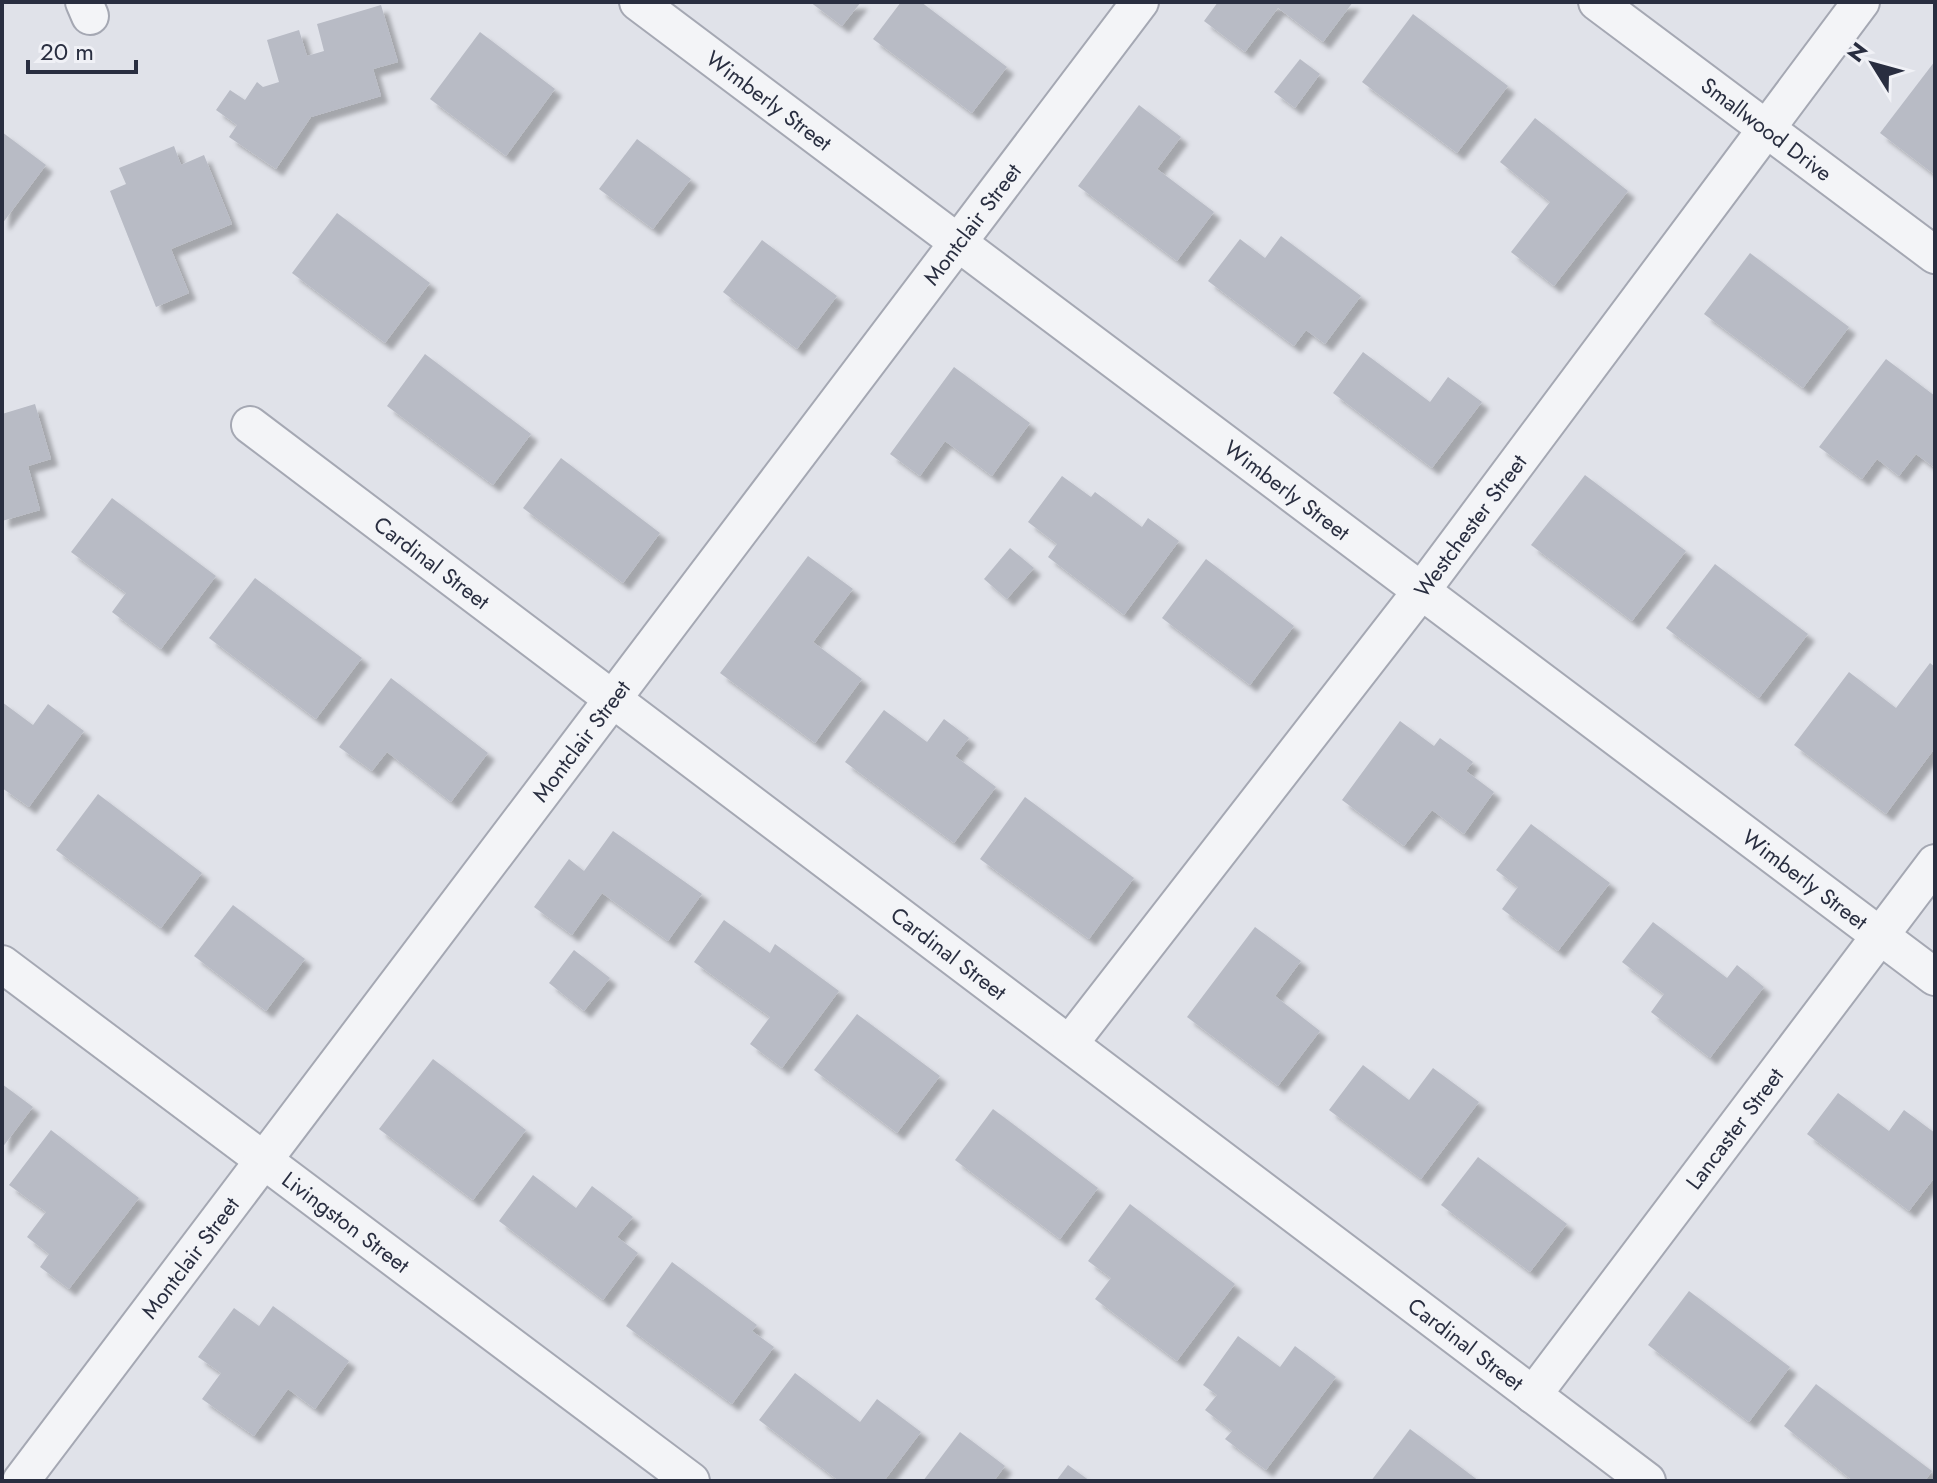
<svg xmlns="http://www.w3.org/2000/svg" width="1937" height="1483" viewBox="0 0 1937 1483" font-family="Jost,sans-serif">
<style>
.building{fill:#b8bbc5;filter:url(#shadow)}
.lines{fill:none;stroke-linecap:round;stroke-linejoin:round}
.minor-casing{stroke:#a5a8b3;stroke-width:40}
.minor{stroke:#f3f4f7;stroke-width:36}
.labels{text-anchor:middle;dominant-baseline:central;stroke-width:6;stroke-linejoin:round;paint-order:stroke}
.street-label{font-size:22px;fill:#292e40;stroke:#f0f1f6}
</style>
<defs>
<filter id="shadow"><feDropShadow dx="7" dy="7" stdDeviation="2" flood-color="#0004"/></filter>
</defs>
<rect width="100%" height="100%" fill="#e0e2e9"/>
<!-- building -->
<g class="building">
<polygon points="810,2 861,2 842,26"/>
<polygon points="901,2 921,2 1007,67 972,113 873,39"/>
<polygon points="1218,2 1353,2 1323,42 1278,8 1245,52 1204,21"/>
<polygon points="381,5 398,62 373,69 381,96 311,117 276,169 229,137 237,125 216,110 230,90 245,100 257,82 263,87 279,82 267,40 299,30 307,56 324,51 317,24"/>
<polygon points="1413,14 1508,86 1457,153 1362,82"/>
<polygon points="480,32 555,89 506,156 430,99"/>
<polygon points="1300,59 1320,74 1295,108 1274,92"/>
<polygon points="1935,61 1935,175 1880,133"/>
<polygon points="1139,105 1181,137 1157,169 1214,212 1177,261 1078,186"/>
<polygon points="1535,118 1628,191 1554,286 1511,252 1550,202 1500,162"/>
<polygon points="2,132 46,165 2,224"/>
<polygon points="637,139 691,179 653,229 599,189"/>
<polygon points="174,146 181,165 204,155 232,224 171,249 189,293 156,307 110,191 126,184 119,168"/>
<polygon points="337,213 430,283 385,343 292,273"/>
<polygon points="1281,236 1361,296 1325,344 1306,330 1294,346 1208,281 1240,239 1265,258"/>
<polygon points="762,240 837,296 797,349 723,292"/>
<polygon points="1750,253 1849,327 1803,388 1704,314"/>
<polygon points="1363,352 1430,402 1448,377 1482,402 1432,468 1333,393"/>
<polygon points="425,354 531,434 493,485 387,406"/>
<polygon points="1886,359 1935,396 1935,468 1916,454 1899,476 1877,459 1862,479 1819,447"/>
<polygon points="954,367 1030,423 992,476 945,441 920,476 890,454"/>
<polygon points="35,404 51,459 28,466 40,510 2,521 2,414"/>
<polygon points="561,458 660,533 623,583 523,508"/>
<polygon points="1585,475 1686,551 1632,621 1531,545"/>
<polygon points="1062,476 1091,497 1095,492 1142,527 1148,518 1179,541 1124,615 1048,557 1057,544 1028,522"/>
<polygon points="112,498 216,576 161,649 112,612 126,593 71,552"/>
<polygon points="1010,548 1034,568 1007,599 984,579"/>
<polygon points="808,556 853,589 813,642 862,679 815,743 720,673"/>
<polygon points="1206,559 1294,626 1250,685 1162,618"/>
<polygon points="1715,564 1808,634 1759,698 1666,628"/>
<polygon points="255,578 362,658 316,719 209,638"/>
<polygon points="1930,663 1935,667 1935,748 1886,814 1794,745 1849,672 1896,708"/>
<polygon points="391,678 488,753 451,802 387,752 372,771 339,747"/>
<polygon points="2,702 33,725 48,704 84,731 29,807 2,788"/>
<polygon points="884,710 927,742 944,719 969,738 955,756 996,787 954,843 845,762"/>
<polygon points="1400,721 1434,746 1440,738 1473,762 1466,771 1494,792 1464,834 1432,810 1404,846 1342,800"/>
<polygon points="98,794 202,873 161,928 56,850"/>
<polygon points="1025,797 1134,878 1089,939 980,859"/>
<polygon points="1531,824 1610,883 1558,951 1502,909 1518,887 1496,870"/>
<polygon points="613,831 702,894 668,941 602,893 572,935 534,907 569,859 584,871"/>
<polygon points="233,905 305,959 266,1011 194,956"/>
<polygon points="724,920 770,953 775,944 839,991 782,1068 750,1044 770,1017 694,962"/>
<polygon points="1653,922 1727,978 1737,965 1764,987 1710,1058 1651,1012 1664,994 1622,962"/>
<polygon points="1255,927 1301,961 1275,996 1320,1031 1278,1086 1187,1017"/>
<polygon points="574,950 610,978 584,1011 549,983"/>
<polygon points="857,1014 940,1076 897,1133 814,1070"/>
<polygon points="433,1059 526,1130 473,1200 379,1129"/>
<polygon points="1363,1065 1409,1100 1433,1068 1479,1102 1421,1179 1329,1110"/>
<polygon points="2,1084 33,1107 2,1148"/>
<polygon points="1838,1093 1889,1131 1904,1110 1935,1133 1935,1177 1909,1211 1807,1134"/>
<polygon points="993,1109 1098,1188 1060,1239 955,1160"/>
<polygon points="51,1130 139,1198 69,1289 40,1267 49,1254 27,1237 46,1212 9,1185"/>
<polygon points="1478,1157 1567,1224 1530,1272 1441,1205"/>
<polygon points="533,1175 576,1208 592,1186 633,1217 617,1237 638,1253 603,1300 499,1221"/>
<polygon points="1130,1204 1235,1284 1177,1361 1095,1299 1111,1278 1088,1261"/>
<polygon points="672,1262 757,1325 752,1331 774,1347 732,1404 626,1326"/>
<polygon points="1689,1291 1790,1367 1749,1422 1648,1345"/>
<polygon points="273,1306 349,1361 315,1409 288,1389 254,1436 202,1399 221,1373 198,1357 234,1308 259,1326"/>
<polygon points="1238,1336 1280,1367 1295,1346 1336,1377 1266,1470 1225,1439 1232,1431 1205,1410 1217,1395 1203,1385"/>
<polygon points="795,1373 860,1422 877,1399 921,1432 884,1481 839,1481 759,1420"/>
<polygon points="1816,1384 1932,1471 1925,1481 1853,1481 1784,1426"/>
<polygon points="1410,1429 1479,1481 1371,1481"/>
<polygon points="960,1432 1005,1466 994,1481 923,1481"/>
<polygon points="1068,1465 1090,1481 1056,1481"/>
</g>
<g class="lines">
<defs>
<g id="minor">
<polyline points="84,2 90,16"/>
<path id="s1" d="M 638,2 L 1935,977"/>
<path id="s2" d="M 1597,2 L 1935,255"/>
<path id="s3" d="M 250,425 L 1647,1481"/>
<path id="s4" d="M 2,964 L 691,1481"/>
<path id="s5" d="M 1070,1043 L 1422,590 L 1861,2"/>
<path id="s6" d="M 1533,1395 L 1935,863"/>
<path id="s7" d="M 21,1481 L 1140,2"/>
</g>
</defs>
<!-- minor casing -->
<use href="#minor" class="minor-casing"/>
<!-- minor -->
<use href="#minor" class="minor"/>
</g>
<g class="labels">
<!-- street labels -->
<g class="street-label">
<text stroke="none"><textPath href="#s1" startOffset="164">Wimberly Street</textPath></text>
<text stroke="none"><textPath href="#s2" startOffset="212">Smallwood Drive</textPath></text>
<text stroke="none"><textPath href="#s7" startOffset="1576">Montclair Street</textPath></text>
<text stroke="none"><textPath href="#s1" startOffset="812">Wimberly Street</textPath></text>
<text stroke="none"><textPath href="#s5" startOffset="654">Westchester Street</textPath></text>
<text stroke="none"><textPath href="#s3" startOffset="228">Cardinal Street</textPath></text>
<text stroke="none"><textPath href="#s7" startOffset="928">Montclair Street</textPath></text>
<text stroke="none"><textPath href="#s1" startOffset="1460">Wimberly Street</textPath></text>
<text stroke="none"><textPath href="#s3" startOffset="876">Cardinal Street</textPath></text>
<text stroke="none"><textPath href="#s6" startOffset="334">Lancaster Street</textPath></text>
<text stroke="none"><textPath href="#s4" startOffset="430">Livingston Street</textPath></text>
<text stroke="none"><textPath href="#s7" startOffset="280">Montclair Street</textPath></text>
<text stroke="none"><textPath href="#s3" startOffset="1524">Cardinal Street</textPath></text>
</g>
</g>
<!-- border -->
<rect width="1937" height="1483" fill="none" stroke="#292e40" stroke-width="8"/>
<!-- north arrow -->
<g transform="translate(1873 64) rotate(307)" stroke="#f0f1f6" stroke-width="6" paint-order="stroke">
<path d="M0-6L14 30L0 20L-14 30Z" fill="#292e40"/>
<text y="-12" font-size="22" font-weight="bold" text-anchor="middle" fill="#292e40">N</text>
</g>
<!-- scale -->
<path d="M28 60v12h108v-12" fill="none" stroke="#292e40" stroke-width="4"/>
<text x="40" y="60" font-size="24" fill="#292e40" stroke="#f0f1f6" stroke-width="6" paint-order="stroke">20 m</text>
</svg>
